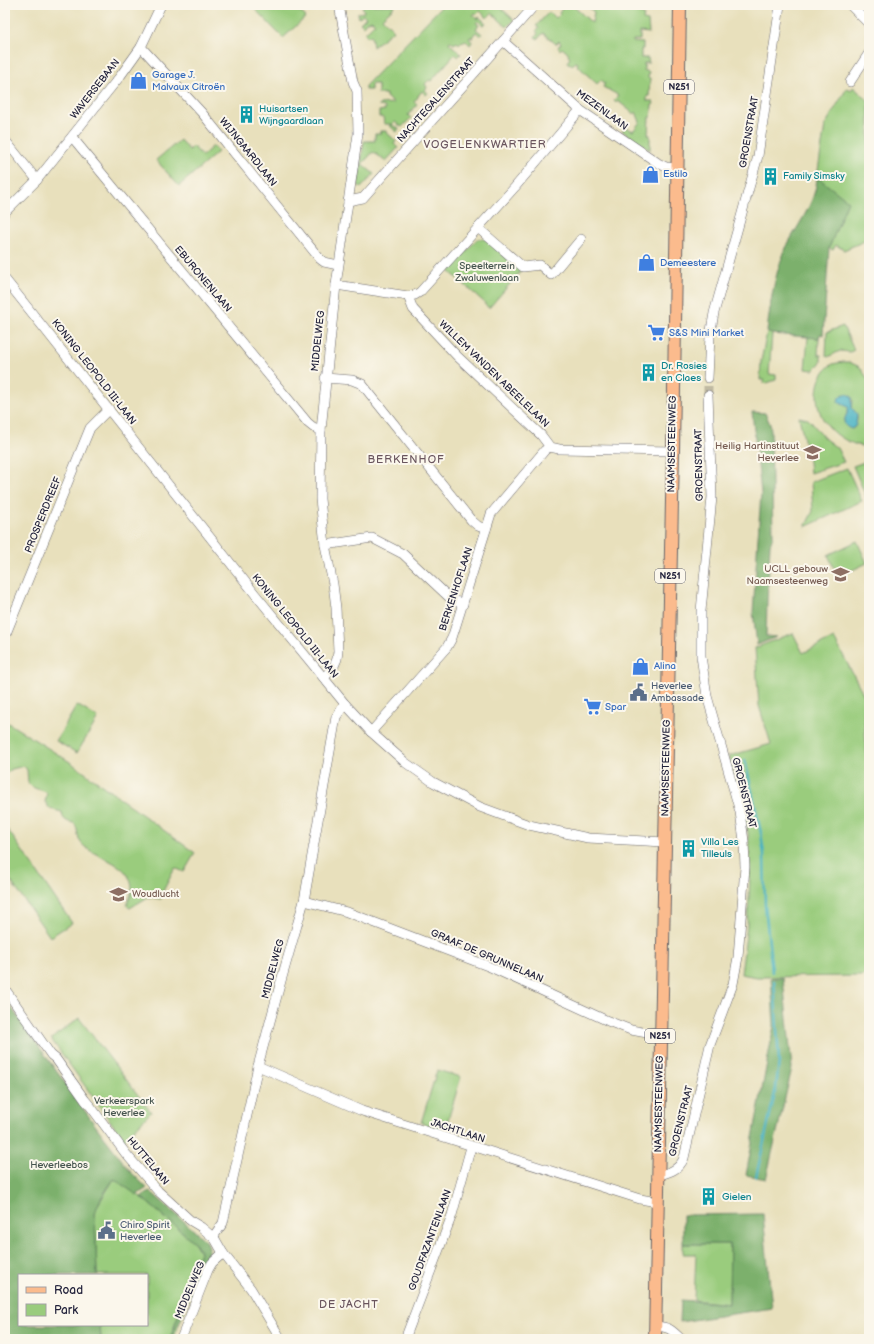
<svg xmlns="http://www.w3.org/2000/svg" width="874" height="1344" viewBox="0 0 874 1344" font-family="'Balsamiq Sans',sans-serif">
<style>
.green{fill:#9acc7d;stroke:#5e775c;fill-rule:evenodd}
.forest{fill:#7bb06c;stroke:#4e6954}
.water{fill:#43b0c1;stroke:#32697e}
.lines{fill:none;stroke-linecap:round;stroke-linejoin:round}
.stream{stroke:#43b0c1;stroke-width:2.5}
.minor-tunnel{stroke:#c0baa2;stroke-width:9;stroke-dasharray:9 4.5;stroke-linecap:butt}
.minor-casing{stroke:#676468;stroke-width:10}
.major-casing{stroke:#676468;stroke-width:14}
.minor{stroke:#fff;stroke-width:9}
.major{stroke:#fbbb8d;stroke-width:12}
.labels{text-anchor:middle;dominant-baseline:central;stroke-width:4;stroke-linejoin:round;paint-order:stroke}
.shield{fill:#fbf7ec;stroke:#636270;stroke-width:1}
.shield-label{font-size:9px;font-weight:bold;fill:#22223b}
.shop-label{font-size:10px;fill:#366cbe;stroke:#fbf7ec;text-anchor:start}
.street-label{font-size:10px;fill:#22223b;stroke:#fbf7ec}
.culture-label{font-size:10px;fill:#0d838f;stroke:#fbf7ec;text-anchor:start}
.park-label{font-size:10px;fill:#46554f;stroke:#fbf7ec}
.education-label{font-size:10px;fill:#785e54;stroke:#fbf7ec;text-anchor:end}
.service-label{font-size:10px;fill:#4e5e75;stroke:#fbf7ec;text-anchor:start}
.neighbourhood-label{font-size:11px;letter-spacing:1px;fill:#6a555e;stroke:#fbf7ec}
</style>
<rect width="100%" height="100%" fill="#fbf7ec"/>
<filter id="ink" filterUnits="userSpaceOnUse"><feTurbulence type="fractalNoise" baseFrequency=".025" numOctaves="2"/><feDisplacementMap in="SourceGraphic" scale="8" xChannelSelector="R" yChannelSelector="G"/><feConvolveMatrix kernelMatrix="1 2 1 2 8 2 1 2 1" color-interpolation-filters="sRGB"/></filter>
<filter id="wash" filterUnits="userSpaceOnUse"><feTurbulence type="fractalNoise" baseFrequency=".012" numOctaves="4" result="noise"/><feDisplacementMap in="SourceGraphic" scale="16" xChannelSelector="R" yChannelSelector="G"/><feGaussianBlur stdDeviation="0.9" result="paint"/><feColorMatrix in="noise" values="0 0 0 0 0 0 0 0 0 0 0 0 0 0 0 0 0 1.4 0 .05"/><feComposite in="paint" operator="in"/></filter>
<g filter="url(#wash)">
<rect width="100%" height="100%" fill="#e8e0bc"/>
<!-- green -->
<g class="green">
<polygon points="251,5 293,5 306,17 283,38"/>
<polygon points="362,5 396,5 382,18 394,30 373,47 371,35 368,37 365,33 375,23 371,20 368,22 367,21 363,26 360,23 366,17 363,15 359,18 358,13 364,12"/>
<polygon points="443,5 503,5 501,8 514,20 507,27 492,13 487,18 480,11 477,14 475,13 473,15 478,19 479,17 486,23 483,25 478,21 476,23 479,25 476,29 482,34 480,36 476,32 472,37 474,39 471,37 469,38 472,42 470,45 465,40 463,42 462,41 459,44 457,42 454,44 450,41 449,43 461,54 458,57 455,54 431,81 429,80 425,84 427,87 425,90 428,93 426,95 422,91 418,96 418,97 414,102 417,105 408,115 411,118 402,127 395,122 392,125 399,129 397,132 390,126 392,124 384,124 383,117 379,117 379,111 385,110 385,107 379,106 380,104 394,103 386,97 386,94 378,94 378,84 371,84 371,90 365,90 365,86"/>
<polygon points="557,5 572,5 592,23 594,12 586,5 637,5 637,6 644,8 643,12 637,10 637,12 644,15 643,20 648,21 649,33 640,32 640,40 633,40 633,42 643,43 643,49 641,49 641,58 648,58 649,63 644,63 644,70 649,72 648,78 650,78 649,96 647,96 647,101 653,101 654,104 652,105 651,117 649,117 648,135 650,135 650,150 622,131 626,127 633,131 640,122 636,112 634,114 618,101 616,103 614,101 618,95 603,87 605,83 601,80 597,84 577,65 578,63 576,62 572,65 570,63 569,64 567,62 570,58 568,56 569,54 562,48 560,50 558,47 561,43 559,41 556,44 543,33 538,39 535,37 538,33 536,31 539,28 536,26 548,13 552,14 556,18 560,14 559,13 562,9"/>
<polygon points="853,87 869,101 869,239 844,250 836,245 833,250 829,248 847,201 817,177 825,125 847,88 851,91"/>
<polygon points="380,131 386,131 386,132 396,141 394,144 398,148 386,161 373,152 362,164 374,174 361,188 358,185 364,141 375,141 375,134 380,134"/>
<polygon points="180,140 189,150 193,146 202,156 213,146 218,152 179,186 156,160"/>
<polygon points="477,239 486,239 521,271 489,308 484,304 485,303 449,271"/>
<polygon points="843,326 854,350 850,352 840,351 828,357 826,356 827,332"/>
<polygon points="767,332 772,334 769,374 776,375 776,380 764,384 764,380 760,380 761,361"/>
<polygon points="808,337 819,338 818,355 821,355 821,362 814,370 805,369"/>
<path d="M 843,362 L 849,362 L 860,367 L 869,381 L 869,447 C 851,446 833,435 823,419 C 814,403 814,377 831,365 C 834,363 839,363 843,362 ZM 849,396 L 851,396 L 853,400 L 852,410 C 859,415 858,418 855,427 L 852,429 C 841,426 845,416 849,409 L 845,405 L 841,404 Z"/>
<polygon points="799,417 808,419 812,423 824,438 837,448 844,462 810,473 809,462"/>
<polygon points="867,461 869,465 869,498 867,499 853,466"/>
<polygon points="847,468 862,501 805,527 813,511 811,482"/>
<polygon points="857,541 867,563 838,577 828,555"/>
<path d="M 793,633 L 803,653 L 834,638 L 865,697 L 864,717 L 869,791 L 869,974 L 863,976 L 757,977 L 741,974 C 747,931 753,877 748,833 C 744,807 737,781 729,756 L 771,744 L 759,706 L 755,648 Z"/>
<polygon points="77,705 98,718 77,753 56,741"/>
<path d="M 5,721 L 70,762 L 195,853 L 184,872 L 175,868 L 162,893 L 161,899 L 148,897 L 130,908 L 127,906 C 128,900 132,895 132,888 C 130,863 101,860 85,847 C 75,839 80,831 74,823 C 66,822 62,819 62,812 L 50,809 L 45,802 L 47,793 C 40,788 35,791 28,783 L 27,770 L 24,766 L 12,769 L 5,774 Z"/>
<polygon points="8,830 72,923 50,937 5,873 5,832"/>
<polygon points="79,1018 151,1112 124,1140 51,1039"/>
<polygon points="437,1070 461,1077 445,1130 421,1123"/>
<polygon points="114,1179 141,1197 195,1243 200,1252 170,1339 101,1339 100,1325 147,1325 147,1275 97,1275 95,1215 96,1208"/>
<polygon points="683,1244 730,1244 729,1304 694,1300 696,1254 683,1254"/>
</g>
<!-- forest -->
<g class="forest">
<path d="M 817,177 L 848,201 L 829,248 L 823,335 L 820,334 L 819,338 L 772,334 L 767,332 C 770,304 774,276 785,250 C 796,226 816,204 817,177 Z"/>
<polygon points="752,412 765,413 770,424 771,430 773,536 770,545 767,602 766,636 776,637 757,645 753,612 761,493"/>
<polygon points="771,978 783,978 792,1068 766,1179 746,1175 774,1025"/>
<path d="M 5,999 L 95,1125 L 130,1171 L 147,1188 L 137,1195 L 114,1179 C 106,1190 97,1202 95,1215 L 97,1275 L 19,1275 L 19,1325 L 100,1325 L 101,1339 L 5,1339 Z"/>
<polygon points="150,1191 207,1242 209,1247 208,1253 173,1339 170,1339 200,1252 195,1243 141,1197"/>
<polygon points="763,1214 772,1308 680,1322 681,1300 729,1304 730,1244 683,1244 683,1215"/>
</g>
<!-- water -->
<path class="water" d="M 844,394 L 847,394 L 852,397 L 852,408 L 857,414 L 856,425 L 852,429 C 836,425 850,414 848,407 L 838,402 L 839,397 Z"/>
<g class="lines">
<!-- stream -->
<g class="stream">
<polyline points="745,760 761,833 764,855 765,905 772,972"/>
<polyline points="756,1177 776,1088 779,1061 774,981"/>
</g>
</g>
</g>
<g filter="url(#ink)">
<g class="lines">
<!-- minor-tunnel -->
<polyline class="minor-tunnel" points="708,395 708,378"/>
<defs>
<g id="minor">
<polyline points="850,5 869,24"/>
<polyline points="503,41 580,110 658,163 666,167 677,168"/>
<polyline points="141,47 202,113 320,259 324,262 338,265"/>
<polyline points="850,82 869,53"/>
<polyline points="72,137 308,423 313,427 321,430"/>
<polyline points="5,140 37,180"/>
<polyline points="348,201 363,198 535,5"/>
<polyline points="5,212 37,180 121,75 141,47 161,5"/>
<polyline points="478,228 523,267 540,265 551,275 581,239"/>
<polyline points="5,279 255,594 345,704 371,732 406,763 433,782 480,807 529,825 588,838 665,842"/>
<polyline points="336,285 408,296 415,295 420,292 515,187 580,110"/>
<polyline points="408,296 413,309 457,356 541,435 550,447 559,449 673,451"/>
<polyline points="325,378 352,380 362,384 471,520 478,526 486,529"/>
<polyline points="708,378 710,336 714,313 758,156 780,5"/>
<polyline points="325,545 372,538 403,554 451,599 463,604"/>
<polyline points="5,636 90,428 109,409"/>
<polyline points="324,678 334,666 337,659 338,651 336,608 333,584 325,545 320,499 321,430 336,285 358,134 357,91 353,82 339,5"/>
<polyline points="371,732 447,647 452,638 491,514 545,450 550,447"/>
<polyline points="304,901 347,912 488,966 608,1021 631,1030 647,1033 660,1032"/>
<polyline points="5,989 51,1055 56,1059 85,1100 91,1107 126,1154 158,1191 191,1221 201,1227 215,1239 223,1253 251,1289 281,1339"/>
<polyline points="258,1066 362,1111 640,1199 657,1202"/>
<path d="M 657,1176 C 670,1172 679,1170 684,1158 L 710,1045 L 733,984 L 738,957 L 745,867 L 744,841 L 740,812 L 707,696 L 701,656 L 701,611 L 712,497 L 708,395"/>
<polyline points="213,1237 223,1223 258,1066 281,981 304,901 336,717 345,704"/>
<path d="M 655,1326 C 669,1327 671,1329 681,1339"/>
<polyline points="181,1339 208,1270 212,1263 223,1253"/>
<polyline points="405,1339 452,1215 471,1147"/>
</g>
<polyline id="major" points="655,1339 673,451 680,5"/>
</defs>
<!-- minor casing -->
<use href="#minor" class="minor-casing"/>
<!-- major casing -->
<use href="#major" class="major-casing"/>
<!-- minor -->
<use href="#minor" class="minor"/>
<!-- major -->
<use href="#major" class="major"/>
</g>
</g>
<!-- icons -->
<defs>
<symbol id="shop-bare" viewBox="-9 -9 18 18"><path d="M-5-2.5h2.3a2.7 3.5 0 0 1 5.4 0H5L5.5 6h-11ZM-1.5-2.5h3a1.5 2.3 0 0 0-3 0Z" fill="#3f7fe0" stroke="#fbf7ec" stroke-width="2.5" paint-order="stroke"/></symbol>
<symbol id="building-bare" viewBox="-9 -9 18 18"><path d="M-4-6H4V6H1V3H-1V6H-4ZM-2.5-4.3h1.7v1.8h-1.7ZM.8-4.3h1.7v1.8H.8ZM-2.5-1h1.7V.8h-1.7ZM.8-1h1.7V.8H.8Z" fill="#0f9aa8" stroke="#fbf7ec" stroke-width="2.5" paint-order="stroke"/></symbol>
<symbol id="supermarket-bare" viewBox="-9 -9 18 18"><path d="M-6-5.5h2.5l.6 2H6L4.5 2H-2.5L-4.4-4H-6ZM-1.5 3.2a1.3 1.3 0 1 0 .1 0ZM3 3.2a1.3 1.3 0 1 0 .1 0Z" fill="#3f7fe0" stroke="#fbf7ec" stroke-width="2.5" paint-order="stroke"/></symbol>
<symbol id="school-bare" viewBox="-9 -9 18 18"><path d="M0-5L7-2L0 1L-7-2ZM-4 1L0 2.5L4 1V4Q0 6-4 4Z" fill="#8d6e63" stroke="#fbf7ec" stroke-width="2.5" paint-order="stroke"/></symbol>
<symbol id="university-bare" viewBox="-9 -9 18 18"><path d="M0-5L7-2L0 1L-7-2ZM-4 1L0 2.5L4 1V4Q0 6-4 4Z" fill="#8d6e63" stroke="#fbf7ec" stroke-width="2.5" paint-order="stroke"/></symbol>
<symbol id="civic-bare" viewBox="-9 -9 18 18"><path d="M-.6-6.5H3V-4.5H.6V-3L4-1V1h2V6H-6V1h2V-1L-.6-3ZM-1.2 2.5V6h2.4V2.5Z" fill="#5c6f8a" stroke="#fbf7ec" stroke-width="2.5" paint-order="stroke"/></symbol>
</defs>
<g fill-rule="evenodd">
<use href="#shop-bare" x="126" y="68" width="25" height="25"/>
<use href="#building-bare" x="234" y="102" width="25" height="25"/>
<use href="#shop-bare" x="638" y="162" width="25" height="25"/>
<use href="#building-bare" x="758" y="164" width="25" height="25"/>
<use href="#shop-bare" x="634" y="250" width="25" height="25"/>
<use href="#supermarket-bare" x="644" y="320" width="25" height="25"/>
<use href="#building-bare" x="636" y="360" width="25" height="25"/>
<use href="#school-bare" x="800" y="440" width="25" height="25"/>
<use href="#university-bare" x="828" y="562" width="25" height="25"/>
<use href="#shop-bare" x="628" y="654" width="25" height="25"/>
<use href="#civic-bare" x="626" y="680" width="25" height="25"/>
<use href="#supermarket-bare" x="580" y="694" width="25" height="25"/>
<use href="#building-bare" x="676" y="836" width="25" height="25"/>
<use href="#school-bare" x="106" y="882" width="25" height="25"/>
<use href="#building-bare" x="696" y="1184" width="25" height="25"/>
<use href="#civic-bare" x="94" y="1218" width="25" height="25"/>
</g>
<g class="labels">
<!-- shield labels -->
<g class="shield">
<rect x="664" y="80" width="30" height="14" rx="3"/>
<rect x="655" y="569" width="30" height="14" rx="3"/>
<rect x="645" y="1029" width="30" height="14" rx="3"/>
</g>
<g class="shield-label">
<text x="679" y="87">N251</text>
<text x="670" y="576">N251</text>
<text x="660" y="1036">N251</text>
</g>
<!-- shop labels -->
<g class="shop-label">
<text x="152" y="75">Garage J.<tspan x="152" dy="12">Malvaux Citroën</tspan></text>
<text x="663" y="174">Estilo</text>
<text x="660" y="263">Demeestere</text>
<text x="669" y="333">S&amp;S Mini Market</text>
<text x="654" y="666">Alina</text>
<text x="605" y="707">Spar</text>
</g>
<!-- street labels -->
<g class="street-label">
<text transform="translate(95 89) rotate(-52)">WAVERSEBAAN</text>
<text transform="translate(436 100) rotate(-48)">NACHTEGALENSTRAAT</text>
<text transform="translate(602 110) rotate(36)">MEZENLAAN</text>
<text transform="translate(749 132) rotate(-80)">GROENSTRAAT</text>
<text transform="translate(248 152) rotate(51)">WIJNGAARDLAAN</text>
<text transform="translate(203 279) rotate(50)">EBURONENLAAN</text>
<text transform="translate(318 341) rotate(-84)">MIDDELWEG</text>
<text transform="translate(94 372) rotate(52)">KONING LEOPOLD III-LAAN</text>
<text transform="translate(494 374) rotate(44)">WILLEM VANDEN ABEELELAAN</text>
<text transform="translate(672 444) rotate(-89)">NAAMSESTEENWEG</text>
<text transform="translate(699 465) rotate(-91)">GROENSTRAAT</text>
<text transform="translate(43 515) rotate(-68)">PROSPERDREEF</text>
<text transform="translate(456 589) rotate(-72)">BERKENHOFLAAN</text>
<text transform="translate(295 626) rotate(51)">KONING LEOPOLD III-LAAN</text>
<text transform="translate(666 768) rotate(-89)">NAAMSESTEENWEG</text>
<text transform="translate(744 793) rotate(76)">GROENSTRAAT</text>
<text transform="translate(487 956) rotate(23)">GRAAF DE GRUNNELAAN</text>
<text transform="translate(273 969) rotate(-75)">MIDDELWEG</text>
<text transform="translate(659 1104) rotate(-89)">NAAMSESTEENWEG</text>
<text transform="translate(681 1121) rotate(-76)">GROENSTRAAT</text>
<text transform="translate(458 1131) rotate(18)">JACHTLAAN</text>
<text transform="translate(148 1161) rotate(50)">HUTTELAAN</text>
<text transform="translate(430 1240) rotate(-70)">GOUDFAZANTENLAAN</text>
<text transform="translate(190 1290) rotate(-67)">MIDDELWEG</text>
</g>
<!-- culture labels -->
<g class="culture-label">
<text x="259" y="109">Huisartsen<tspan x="259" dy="12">Wijngaardlaan</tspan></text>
<text x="783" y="176">Family Simsky</text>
<text x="661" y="366">Dr. Rosies<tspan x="661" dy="12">en Claes</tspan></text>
<text x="701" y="842">Villa Les<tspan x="701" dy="12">Tilleuls</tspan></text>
<text x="722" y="1197">Gielen</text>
</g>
<!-- park labels -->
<g class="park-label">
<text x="487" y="266">Speelterrein<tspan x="487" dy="12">Zwaluwenlaan</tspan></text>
<text x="124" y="1101">Verkeerspark<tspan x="124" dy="12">Heverlee</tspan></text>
<text x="59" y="1165">Heverleebos</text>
</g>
<!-- education labels -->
<g class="education-label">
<text x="799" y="446">Heilig Hartinstituut<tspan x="799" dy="12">Heverlee</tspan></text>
<text x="828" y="569">UCLL gebouw<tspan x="828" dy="12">Naamsesteenweg</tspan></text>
<text x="132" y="894" text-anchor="start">Woudlucht</text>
</g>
<!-- service labels -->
<g class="service-label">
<text x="651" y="686">Heverlee<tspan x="651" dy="12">Ambassade</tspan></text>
<text x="120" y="1225">Chiro Spirit<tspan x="120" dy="12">Heverlee</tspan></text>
</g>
<!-- neighbourhood labels -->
<g class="neighbourhood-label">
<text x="485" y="144">VOGELENKWARTIER</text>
<text x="406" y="459">BERKENHOF</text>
<text x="349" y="1304">DE JACHT</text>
</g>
</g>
<!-- margin -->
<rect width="874" height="1344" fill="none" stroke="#fbf7ec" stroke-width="20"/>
<!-- legend -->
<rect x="18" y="1274" width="130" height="52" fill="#fbf7ec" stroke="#a4a2a5"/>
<rect x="26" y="1287" width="20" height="6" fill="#fbbb8d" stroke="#a4a2a5"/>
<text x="54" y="1294" font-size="12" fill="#22223b">Road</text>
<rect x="26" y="1304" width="20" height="12" fill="#9acc7d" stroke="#a4a2a5"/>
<text x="54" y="1314" font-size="12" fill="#22223b">Park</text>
</svg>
